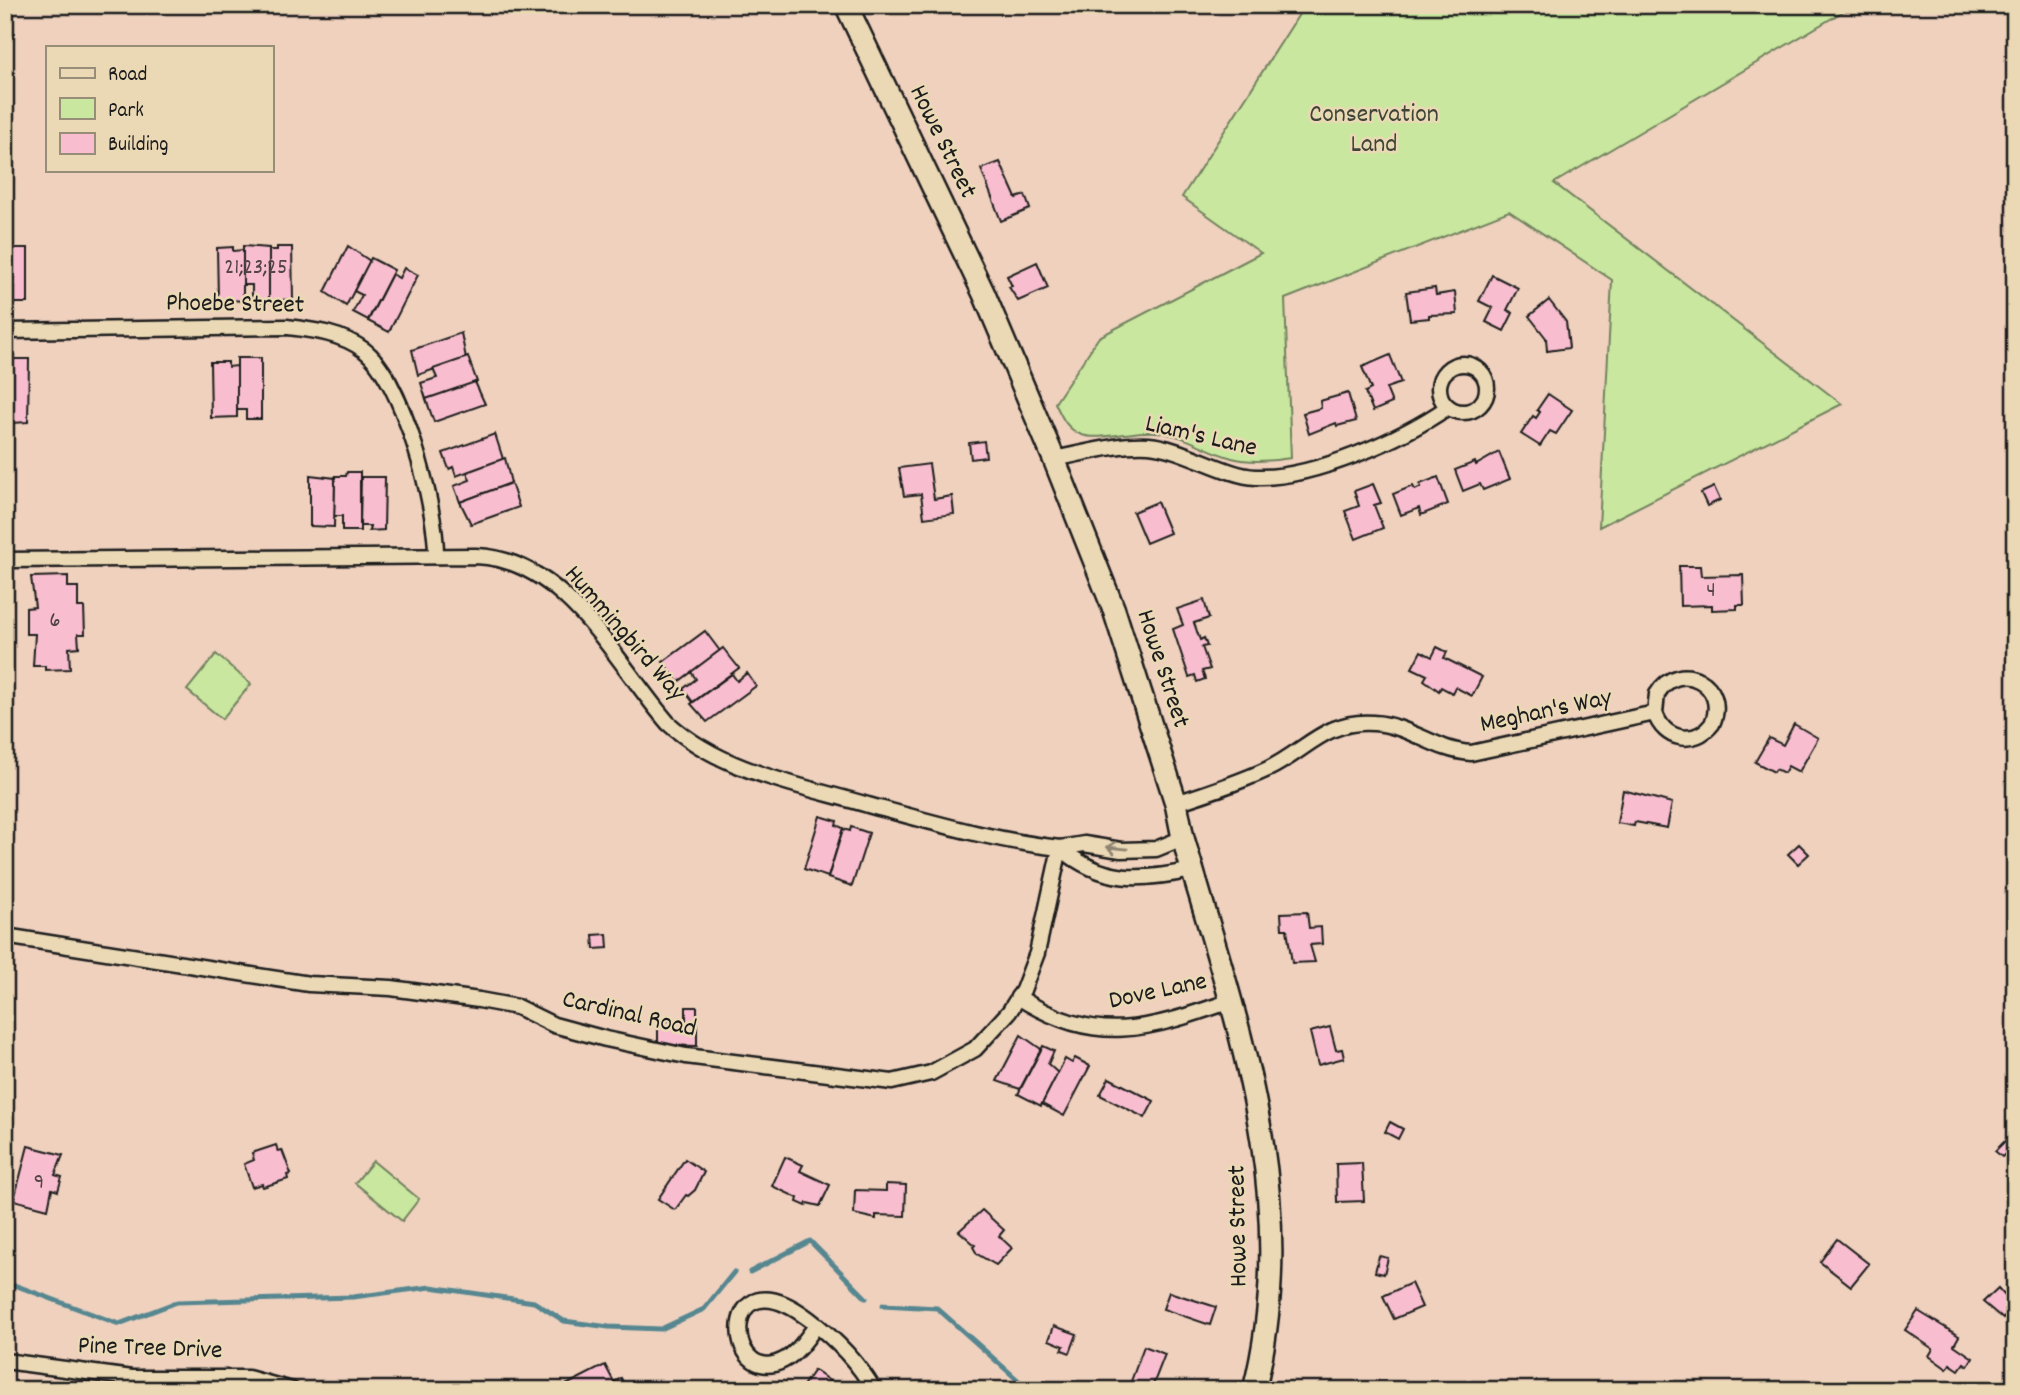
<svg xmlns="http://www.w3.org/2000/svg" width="2020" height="1395" viewBox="0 0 2020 1395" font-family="Dekko,sans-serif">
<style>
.green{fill:#c9e79f;stroke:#72825e;stroke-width:2}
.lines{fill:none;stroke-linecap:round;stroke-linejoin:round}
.stream{stroke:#578790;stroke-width:5}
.building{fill:#f8becf;stroke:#1c1c1c;stroke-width:2}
.street-casing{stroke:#1c1c1c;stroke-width:19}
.secondary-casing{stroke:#1c1c1c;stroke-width:26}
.street{stroke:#ebd9b6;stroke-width:14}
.secondary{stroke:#ebd9b6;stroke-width:21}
.oneway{stroke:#8e8471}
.labels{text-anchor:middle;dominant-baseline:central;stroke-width:5;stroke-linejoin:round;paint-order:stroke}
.number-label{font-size:23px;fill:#534449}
.park-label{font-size:26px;fill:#3f4536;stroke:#ebd9b6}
.street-label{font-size:26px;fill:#1c1c1c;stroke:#ebd9b6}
</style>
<rect width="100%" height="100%" fill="#efd1be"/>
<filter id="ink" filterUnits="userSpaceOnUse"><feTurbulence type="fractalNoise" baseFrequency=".0143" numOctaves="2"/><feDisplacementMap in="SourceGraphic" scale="14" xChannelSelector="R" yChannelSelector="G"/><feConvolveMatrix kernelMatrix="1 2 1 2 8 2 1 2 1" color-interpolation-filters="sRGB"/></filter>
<g filter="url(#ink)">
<!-- green -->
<g class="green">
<path d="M 1305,5 L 1854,5 L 1554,183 L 1842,404 L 1599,527 L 1612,280 L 1509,211 L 1285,299 L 1291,458 C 1272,461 1251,463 1232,458 C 1206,451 1184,434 1156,432 C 1134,430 1100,441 1082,435 C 1066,429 1062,417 1055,403 L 1099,337 L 1261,253 L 1182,197 Z"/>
<polygon points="216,654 251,684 222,719 187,690"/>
<polygon points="373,1161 419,1199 402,1221 355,1183"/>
</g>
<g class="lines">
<!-- stream -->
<g class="stream">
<polyline points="750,1272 810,1241 866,1298"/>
<polyline points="5,1285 17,1286 119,1324 177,1302 353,1297 431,1287 534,1302 564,1321 609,1327 661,1329 704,1309 734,1272"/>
<polyline points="883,1305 937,1308 1029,1390"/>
</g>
</g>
<!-- building -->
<g class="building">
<polygon points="1000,162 1016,198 1025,195 1030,209 1001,221 981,169"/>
<polygon points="243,246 269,248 269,302 252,303 252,285 243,285"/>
<polygon points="348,246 370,261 346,306 325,292"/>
<polygon points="233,247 233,251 243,250 243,301 218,299 217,248"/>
<polygon points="277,247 292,247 293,299 269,301 269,250 277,250"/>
<polygon points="12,248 28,248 28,303 5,303 5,250 13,250"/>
<polygon points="371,258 394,270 368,320 353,312 362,295 354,291"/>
<polygon points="1037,262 1048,288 1018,301 1009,287 1012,286 1007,276"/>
<polygon points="404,268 418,275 389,332 368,321 392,274 399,278"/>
<polygon points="1492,275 1518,288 1507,310 1513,313 1504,331 1486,322 1493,308 1479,301"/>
<polygon points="1435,288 1436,295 1455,292 1457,314 1429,315 1429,318 1410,320 1406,292"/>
<polygon points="1549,300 1566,322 1569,348 1547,351 1546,338 1529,316"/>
<polygon points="461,333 466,358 418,375 412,350"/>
<polygon points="1390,355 1401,383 1386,388 1392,403 1373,411 1365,392 1371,389 1362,367"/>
<polygon points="468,357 477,382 426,399 421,383 437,378 433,369"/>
<polygon points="237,358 261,358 261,419 246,419 246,410 237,410"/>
<polygon points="5,359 29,359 28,422 12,423 12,411 5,411"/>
<polygon points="210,362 228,362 228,367 237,366 237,417 211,418"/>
<polygon points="475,382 485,404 434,422 426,399"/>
<polygon points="1348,393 1356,421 1337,426 1336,423 1309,434 1303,413 1321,408 1320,401"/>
<polygon points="1548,394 1572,410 1556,434 1550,431 1540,446 1521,434 1533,416 1536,418 1540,412 1537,410"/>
<polygon points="495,434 503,459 456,476 453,467 449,469 443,453"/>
<polygon points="984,441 986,457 971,459 969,443"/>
<polygon points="1499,452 1510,479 1483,490 1480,484 1463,491 1455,470 1475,462 1476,465"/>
<polygon points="505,458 511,483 460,502 454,486 470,480 467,472"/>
<polygon points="929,464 934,499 952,496 954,514 924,518 921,494 904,496 899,468"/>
<polygon points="347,472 360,472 360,531 342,531 342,516 334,516 335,476 346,476"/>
<polygon points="310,475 335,478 334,527 310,526"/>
<polygon points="361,477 385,477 384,530 369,531 370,526 360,526"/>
<polygon points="1438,477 1448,504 1421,515 1419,508 1401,515 1393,494 1413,486 1415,490 1421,487 1420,484"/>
<polygon points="511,483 519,507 471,524 460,502"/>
<polygon points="1373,484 1381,503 1374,505 1383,528 1356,539 1345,511 1359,506 1354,491"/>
<polygon points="1714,487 1720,500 1707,506 1701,493"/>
<polygon points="1157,502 1170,533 1146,543 1133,512"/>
<polygon points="1679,566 1700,566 1701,576 1743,575 1744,605 1737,605 1737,609 1712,610 1712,605 1680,606"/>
<polygon points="68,576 68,587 78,587 78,607 84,607 85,634 78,634 79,647 69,648 70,669 45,670 45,666 33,666 35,634 26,634 26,608 35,607 31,577"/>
<polygon points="1204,600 1209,618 1194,623 1200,640 1204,638 1207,646 1202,647 1210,669 1202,671 1205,679 1197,682 1195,675 1189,677 1173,629 1183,625 1177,609"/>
<polygon points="705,631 720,651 678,682 663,662"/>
<polygon points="1437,647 1447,652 1444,658 1482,677 1472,696 1455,687 1452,693 1441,687 1439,691 1424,680 1427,675 1412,668 1421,651 1432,657"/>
<polygon points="723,648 739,668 693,702 683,689 696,679 691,672"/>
<polygon points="747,673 756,686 707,722 691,704 732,674 737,681"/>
<polygon points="1794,724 1818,738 1799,772 1788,766 1784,773 1776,769 1774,772 1755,762 1769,738 1783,745"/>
<polygon points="1623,790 1672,803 1667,828 1635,822 1634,826 1617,823"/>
<polygon points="820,816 837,821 836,825 843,828 828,877 804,869"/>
<polygon points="851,827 869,833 852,886 828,878 843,829 850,831"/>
<polygon points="1799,844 1809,854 1798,864 1788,854"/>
<polygon points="1307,912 1309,928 1321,927 1322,944 1310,945 1315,962 1292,963 1287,929 1282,929 1281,913"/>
<polygon points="607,934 608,948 594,949 593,935"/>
<polygon points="686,1007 697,1007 697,1046 658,1045 658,1021 686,1021"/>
<polygon points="1330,1027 1336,1050 1342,1049 1344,1058 1318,1065 1310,1032"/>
<polygon points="1021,1035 1041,1049 1020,1089 997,1081"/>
<polygon points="1043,1046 1054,1051 1048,1064 1058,1073 1041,1106 1018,1094"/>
<polygon points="1075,1058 1090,1066 1064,1116 1042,1104 1065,1059 1072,1063"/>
<polygon points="1109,1078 1154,1101 1145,1118 1100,1095"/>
<polygon points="1390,1122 1403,1129 1398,1139 1385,1132"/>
<polygon points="2006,1140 2013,1147 2002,1157 1995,1151"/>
<polygon points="276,1145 278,1151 282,1150 291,1174 287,1175 288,1179 263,1187 262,1184 252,1187 244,1164 254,1160 252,1153"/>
<polygon points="28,1146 63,1155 55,1175 62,1177 58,1191 52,1189 48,1209 14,1200"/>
<polygon points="785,1157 803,1165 800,1171 830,1185 820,1206 807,1203 806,1206 797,1202 798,1198 772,1186"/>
<polygon points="685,1159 704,1172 695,1190 688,1196 686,1195 675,1210 658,1199"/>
<polygon points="1362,1163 1364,1201 1337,1202 1336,1164"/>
<polygon points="886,1184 906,1185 905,1216 876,1215 876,1219 854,1214 855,1190 886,1191"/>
<polygon points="982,1210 1004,1230 999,1236 1012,1248 996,1265 977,1254 973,1247 975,1245 959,1231"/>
<polygon points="1837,1239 1869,1264 1851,1286 1820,1262"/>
<polygon points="1379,1256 1388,1258 1384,1274 1375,1272"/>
<polygon points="1411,1283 1422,1307 1394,1319 1383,1296"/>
<polygon points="1998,1288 2014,1306 2003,1319 1983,1302"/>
<polygon points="1169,1292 1216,1307 1210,1325 1163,1309"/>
<polygon points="1918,1311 1959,1336 1954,1345 1973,1358 1968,1366 1964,1363 1959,1370 1950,1364 1947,1369 1929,1356 1933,1349 1905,1330"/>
<polygon points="1054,1326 1077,1334 1070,1353 1062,1350 1064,1346 1049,1340"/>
<polygon points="1144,1346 1165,1354 1151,1390 1130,1384"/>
<polygon points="605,1365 614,1382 621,1378 627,1390 569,1390 566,1385"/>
<polygon points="814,1370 831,1382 825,1390 800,1390"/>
</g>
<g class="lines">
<defs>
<g id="street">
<path d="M 5,331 L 287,327 C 313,330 341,333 364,350 C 403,379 437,509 436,556"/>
<circle cx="1463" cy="388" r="24"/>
<path d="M 1054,459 C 1085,453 1118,443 1149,445 C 1183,448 1226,476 1256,477 C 1312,479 1402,439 1448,407"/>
<path d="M 5,560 L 476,556 C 566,559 615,662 668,723 C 722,772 800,785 868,805 C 931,822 995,841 1060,848 L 1037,953 L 1023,990 L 1009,1012 L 975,1049 L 931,1073 L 892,1082 L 686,1056 L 606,1039 L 554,1025 L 517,1007 L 479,1000 L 391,988 L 309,984 L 5,936"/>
<path d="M 1176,803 C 1207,793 1238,783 1268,769 C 1306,751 1326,719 1374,723 C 1409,725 1436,751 1471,753 L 1655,713 C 1664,741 1695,746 1712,724 C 1730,685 1679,657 1657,694 L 1655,713"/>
<path d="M 1183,838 L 1156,849 L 1121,850 L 1084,844 L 1060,848 C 1103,884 1142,881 1192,870"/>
<path d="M 1018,997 C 1097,1047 1147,1030 1231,1001"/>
<path d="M 817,1325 C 807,1337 798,1353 784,1360 C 724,1392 717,1249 809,1319 C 834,1338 858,1362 874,1390"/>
<polyline points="5,1361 132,1378 248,1378 292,1390"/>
</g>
<path id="secondary" d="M 846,5 L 984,294 L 1054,459 L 1114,610 L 1176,803 L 1183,838 C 1236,1020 1303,1199 1254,1390"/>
</defs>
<!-- street casing -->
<use href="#street" class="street-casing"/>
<!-- secondary casing -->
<use href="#secondary" class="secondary-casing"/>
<!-- street -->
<use href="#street" class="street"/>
<!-- secondary -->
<use href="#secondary" class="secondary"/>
</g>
<!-- one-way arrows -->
<defs><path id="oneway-shaft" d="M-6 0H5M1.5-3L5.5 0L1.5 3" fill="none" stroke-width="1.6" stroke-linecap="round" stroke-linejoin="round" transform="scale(1.75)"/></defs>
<use class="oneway" href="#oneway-shaft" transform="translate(1117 848) rotate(-174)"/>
</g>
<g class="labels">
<!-- number labels -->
<g class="number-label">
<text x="256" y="268">21;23;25</text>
<text x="1711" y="591">4</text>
<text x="55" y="621">6</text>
<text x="39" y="1183">9</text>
</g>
<!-- park labels -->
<g class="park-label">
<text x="1374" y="115">Conservation<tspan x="1374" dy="30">Land</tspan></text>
</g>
<!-- street labels -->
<g class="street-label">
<text transform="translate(942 142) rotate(64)">Howe Street</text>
<text transform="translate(235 305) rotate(1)">Phoebe Street</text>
<text transform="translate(1201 437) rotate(13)">Liam's Lane</text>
<text transform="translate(624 634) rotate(49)">Hummingbird Way</text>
<text transform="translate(1162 669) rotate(72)">Howe Street</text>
<text transform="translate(1546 712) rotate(-12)">Meghan's Way</text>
<text transform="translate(1158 992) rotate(-12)">Dove Lane</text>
<text transform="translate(629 1015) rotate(13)">Cardinal Road</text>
<text transform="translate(1239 1226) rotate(-91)">Howe Street</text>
<text transform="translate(150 1349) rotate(2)">Pine Tree Drive</text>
</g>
</g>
<!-- margin -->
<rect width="2020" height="1395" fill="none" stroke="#ebd9b6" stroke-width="28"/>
<rect x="14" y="14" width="1992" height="1367" fill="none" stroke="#1c1c1c" stroke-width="2.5" filter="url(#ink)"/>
<!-- legend -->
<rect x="46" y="46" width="228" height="126" fill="#ebd9b6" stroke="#988d78" stroke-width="2"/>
<rect x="60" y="68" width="35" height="10" fill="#ebd9b6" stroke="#988d78" stroke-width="2"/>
<text x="108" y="80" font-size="21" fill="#1c1c1c">Road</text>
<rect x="60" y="98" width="35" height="21" fill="#c9e79f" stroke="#988d78" stroke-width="2"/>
<text x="108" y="116" font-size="21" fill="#1c1c1c">Park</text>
<rect x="60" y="133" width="35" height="21" fill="#f8becf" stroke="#988d78" stroke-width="2"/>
<text x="108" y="150" font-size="21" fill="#1c1c1c">Building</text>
</svg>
